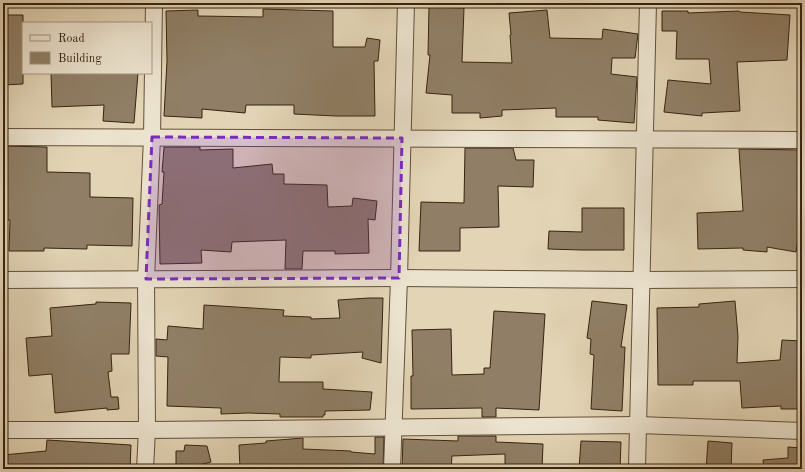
<svg xmlns="http://www.w3.org/2000/svg" width="805" height="472" viewBox="0 0 805 472" font-family="'Old Standard TT',serif">
<style>
.building{fill:#907f66;stroke:#372310}
.lines{fill:none;stroke-linecap:round;stroke-linejoin:round}
.minor-casing{stroke:#624f39;stroke-width:18}
.minor{stroke:#ece3cf;stroke-width:16}
.marked{fill:#7b2cbf;fill-opacity:0.2;stroke:#7b2cbf;stroke-width:3;stroke-dasharray:8 5;stroke-linejoin:round}
</style>
<rect width="100%" height="100%" fill="#e2d4b5"/>
<filter id="stains"><feTurbulence type="fractalNoise" baseFrequency=".005" numOctaves="4"/><feColorMatrix values="0 0 0 0 .2 0 0 0 0 .09 0 0 0 0 .02 0 0 0 .5 -.17"/></filter>
<radialGradient id="worn" r=".72"><stop offset=".6" stop-color="#630" stop-opacity="0"/><stop offset="1" stop-color="#630" stop-opacity=".3"/></radialGradient>
<!-- building -->
<g class="building">
<polygon points="429,7 464,8 462,62 512,63 510,35 511,35 509,13 547,10 550,38 602,39 603,29 638,34 635,58 612,58 611,74 637,77 634,123 598,120 598,117 556,117 556,108 502,110 502,116 480,118 480,113 452,113 452,95 426,93 430,55 428,55"/>
<polygon points="263,9 333,11 333,47 365,47 367,38 380,40 378,61 374,61 375,116 336,116 294,114 294,105 246,105 245,113 202,109 202,118 164,116 167,61 166,11 198,10 198,16 263,17"/>
<polygon points="662,11 688,11 688,13 739,11 740,12 790,15 787,60 737,62 740,111 702,113 702,116 664,112 668,80 711,84 709,59 676,59 677,31 662,31"/>
<polygon points="3,15 23,15 23,84 3,85"/>
<polygon points="51,73 138,73 134,123 103,121 104,105 52,107"/>
<polygon points="3,146 47,147 47,172 90,173 90,197 133,198 132,246 87,245 87,249 44,248 44,251 9,251 10,220 3,220"/>
<polygon points="164,147 200,147 200,150 233,149 233,168 272,164 273,174 284,174 284,184 327,185 328,207 352,206 353,198 377,201 375,220 368,219 369,253 335,254 335,251 303,251 302,269 285,269 286,240 232,242 231,252 201,250 202,263 160,264 159,205 162,204 164,172 162,172"/>
<polygon points="465,148 513,148 516,160 534,160 533,187 498,186 499,227 460,228 460,251 419,251 421,202 464,203"/>
<polygon points="739,149 802,150 802,210 796,252 767,247 767,252 743,250 743,248 698,249 697,213 743,211"/>
<polygon points="582,208 624,208 624,250 582,250 548,249 549,231 582,232"/>
<polygon points="369,298 383,298 381,363 362,358 363,352 311,355 311,358 280,357 279,382 323,382 323,389 372,392 370,410 325,411 325,415 323,415 323,417 280,417 280,414 248,413 221,414 221,408 167,406 168,357 156,356 156,339 167,340 168,326 203,329 204,305 284,310 283,316 311,317 311,319 340,318 338,300"/>
<polygon points="592,301 627,305 621,347 625,347 622,411 591,409 594,355 590,354 591,339 587,338"/>
<polygon points="735,301 738,336 737,363 780,360 782,340 802,341 802,409 781,409 781,406 742,408 740,381 693,381 693,385 658,385 657,308 699,307 699,304"/>
<polygon points="96,302 131,303 129,354 111,354 112,371 108,372 111,397 118,397 119,409 107,410 107,408 55,413 52,374 29,376 26,338 52,336 50,308 96,304"/>
<polygon points="494,311 545,314 539,410 496,408 496,417 482,417 482,408 411,409 411,376 413,376 412,330 451,329 452,375 484,374 484,368 490,368"/>
<polygon points="458,436 496,436 496,442 543,444 542,469 505,469 505,454 452,456 451,469 402,469 403,439 458,441"/>
<polygon points="375,437 384,437 383,469 350,467 350,469 240,469 239,445 266,443 266,441 303,438 303,449 351,451 351,452 375,454"/>
<polygon points="47,440 131,445 130,469 3,469 3,455 46,451"/>
<polygon points="581,441 621,442 620,469 579,469"/>
<polygon points="708,441 732,443 731,469 706,469"/>
<polygon points="185,445 207,446 211,462 183,469 183,464 176,465 176,451 184,451"/>
<polygon points="788,447 802,448 802,469 764,469 763,460 788,458"/>
</g>
<g class="lines">
<defs>
<g id="minor">
<polyline points="3,137 802,140"/>
<polyline points="3,280 399,278 641,280 802,279"/>
<polyline points="3,430 147,430 638,425 802,431"/>
<polyline points="145,469 147,430 146,279 152,137 154,3"/>
<polyline points="392,469 399,278 406,3"/>
<polyline points="637,469 648,3"/>
</g>
</defs>
<!-- minor casing -->
<use href="#minor" class="minor-casing"/>
<!-- minor -->
<use href="#minor" class="minor"/>
</g>
<!-- marked area -->
<path class="marked" d="M 152,137 L 402,138 L 399,278 L 146,279 Z"/>
<!-- margin -->
<rect width="805" height="472" fill="none" stroke="#e2d4b5" stroke-width="16"/>
<rect x="4" y="4" width="797" height="464" fill="none" stroke="#372310" stroke-width="2"/>
<rect x="8" y="8" width="789" height="456" fill="none" stroke="#372310"/>
<!-- legend -->
<rect x="22" y="22" width="130" height="52" fill="#ece3cf" stroke="#a49683"/>
<rect x="30" y="35" width="20" height="6" fill="#ece3cf" stroke="#a49683"/>
<text x="58" y="42" font-size="12" fill="#372310">Road</text>
<rect x="30" y="52" width="20" height="12" fill="#907f66" stroke="#a49683"/>
<text x="58" y="62" font-size="12" fill="#372310">Building</text>
<rect width="100%" height="100%" filter="url(#stains)"/>
<rect width="100%" height="100%" fill="url(#worn)"/>
</svg>
